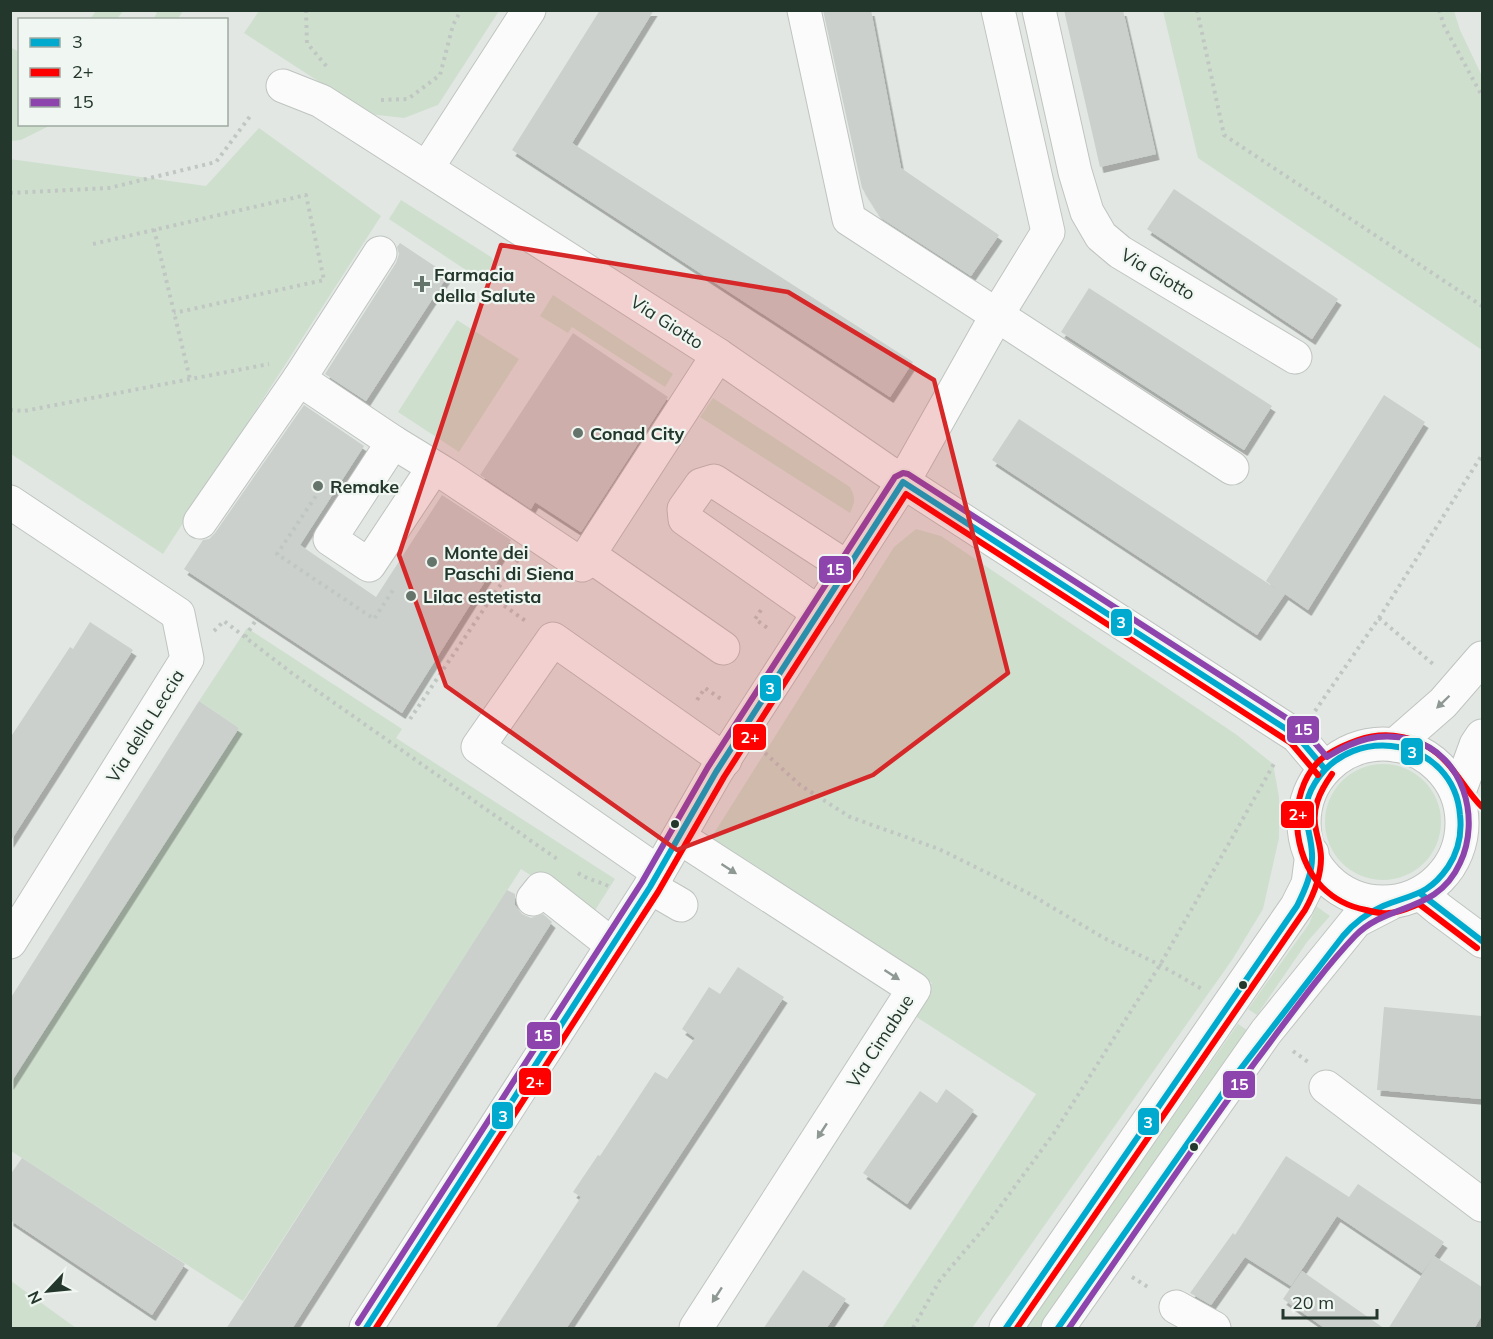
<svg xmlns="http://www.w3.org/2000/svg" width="1493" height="1339" viewBox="0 0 1493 1339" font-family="Mulish,sans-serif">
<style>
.green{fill:#cedfce}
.building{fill:#cbd0cc;filter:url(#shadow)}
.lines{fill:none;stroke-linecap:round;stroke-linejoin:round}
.minor-casing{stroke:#bfc4c0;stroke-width:35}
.path{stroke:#c0c7c3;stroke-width:4;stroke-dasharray:3 4.5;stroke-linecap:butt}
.minor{stroke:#fbfbfb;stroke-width:33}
.bus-1-casing{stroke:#f0f6f1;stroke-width:10}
.bus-2-casing{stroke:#f0f6f1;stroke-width:10}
.bus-3-casing{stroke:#f0f6f1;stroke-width:10}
.bus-1{stroke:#00a9ce;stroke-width:6}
.bus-2{stroke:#f00;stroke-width:6}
.bus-3{stroke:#8e44ad;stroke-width:6}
.oneway{fill:#8f9994}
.marked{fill:#d62828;fill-opacity:0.2;stroke:#d62828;stroke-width:4.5;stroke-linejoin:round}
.poi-dot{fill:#66756c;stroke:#f0f6f1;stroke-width:2}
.bus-dot{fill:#23372c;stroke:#f0f6f1;stroke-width:2}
.labels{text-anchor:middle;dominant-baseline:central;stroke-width:4.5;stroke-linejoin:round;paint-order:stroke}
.poi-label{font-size:18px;font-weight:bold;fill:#23372c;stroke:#f0f6f1;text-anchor:start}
.street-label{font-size:18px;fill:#23372c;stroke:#f0f6f1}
.line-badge{stroke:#f0f6f1;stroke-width:2}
.badge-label{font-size:16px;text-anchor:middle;font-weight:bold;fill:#fff}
</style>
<defs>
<filter id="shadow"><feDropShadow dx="3.5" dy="6" stdDeviation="0" flood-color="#0004"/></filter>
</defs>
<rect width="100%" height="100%" fill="#e2e7e3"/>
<!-- green -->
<g class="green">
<polygon points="96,11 96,10 123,11 117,19 90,19"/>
<polygon points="153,11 183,11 177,20 153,19 157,13"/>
<polygon points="259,11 499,11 438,105 404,118 369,114 244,33"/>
<polygon points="1163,11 1454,11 1460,30 1482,76 1482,350 1198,158"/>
<polygon points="10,47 19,52 20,124 51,125 21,140 11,141"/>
<polygon points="259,128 381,216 163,554 11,454 10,159 206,186"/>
<polygon points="401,200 491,257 495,263 483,278 478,278 389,219"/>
<polygon points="553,295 673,374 665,387 572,327 568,333 540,316"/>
<polygon points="457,320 519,359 459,452 398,412"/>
<path d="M 713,398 L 850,487 C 856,498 855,502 850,513 L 700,417 Z"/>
<polygon points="916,529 941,536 1237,735 1273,764 1279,797 1279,838 1263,909 1232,960 972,1328 882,1328 1036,1094 915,1016 932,983 711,838 894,547"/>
<polygon points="247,628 402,729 396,738 615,879 592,915 521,869 243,1301 11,1151 10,1084 239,728 199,701"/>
<circle cx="1383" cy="822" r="58"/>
<polygon points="1316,906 1330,916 1307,942 1257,1015 1248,1009 1309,924"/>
<polygon points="1238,1024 1247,1030 1039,1328 1025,1328"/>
<polygon points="11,1281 76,1328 11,1328"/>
</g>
<!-- building -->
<g class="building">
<polygon points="600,10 654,10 572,143 913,362 890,397 512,150"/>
<polygon points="823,10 871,10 901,168 999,235 971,276 881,218 862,188"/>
<polygon points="1064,10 1123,10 1156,154 1100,167"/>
<polygon points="1174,189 1338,299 1312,339 1147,229"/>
<polygon points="400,243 448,275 366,401 325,374 396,263 399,254 397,247"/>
<polygon points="1089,288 1272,406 1244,450 1061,332"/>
<polygon points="573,333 668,397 581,532 535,502 531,509 480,475"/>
<polygon points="1384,395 1425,422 1308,610 1285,594 1257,635 992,460 1019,419 1278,590 1266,581"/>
<polygon points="304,405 364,446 300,545 376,597 442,495 511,540 402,713 184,569 203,540 209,539 215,533"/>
<polygon points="90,622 133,650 10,842 10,738 70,647 73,649"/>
<polygon points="199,701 239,728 10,1084 10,999"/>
<polygon points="507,890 515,894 515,905 522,914 531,918 543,914 552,922 292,1329 226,1329"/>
<polygon points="738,967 784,997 566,1329 495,1329 581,1197 573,1192 598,1155 600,1156 655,1072 667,1079 695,1038 682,1029 709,987 720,994"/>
<polygon points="1384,1007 1482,1016 1482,1099 1377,1090"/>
<polygon points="946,1089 974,1110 907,1204 863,1173 920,1091 937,1103"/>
<polygon points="1286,1156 1349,1197 1358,1184 1444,1242 1434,1256 1482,1287 1482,1315 1474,1329 1388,1329 1433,1257 1422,1273 1337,1216 1291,1286 1245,1257 1211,1305 1190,1293 1233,1233 1235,1235"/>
<polygon points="22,1158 185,1264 152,1315 10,1220 10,1175"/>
<polygon points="803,1270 846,1299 826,1329 763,1329"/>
<polygon points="1302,1271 1385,1329 1326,1329 1283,1299"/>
</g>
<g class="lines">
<defs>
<g id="minor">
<polyline points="804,10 849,219 1232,468"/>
<polyline points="1039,10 1075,172 1087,212 1101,236 1120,252 1295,357"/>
<polyline points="283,86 321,101 718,355 885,470 1297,736 1325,769"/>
<polyline points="427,168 529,10"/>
<polyline points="299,379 380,253"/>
<polyline points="434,467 369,565 330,539 393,442 447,475 582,565 718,355"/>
<polyline points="10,502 178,614 187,659 10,942"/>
<polyline points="200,522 299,379 393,442"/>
<polyline points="589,555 723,648"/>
<polyline points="819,613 685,519 684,509 701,485 714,481 848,568"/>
<circle cx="1383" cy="823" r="79"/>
<polyline points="1395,745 1443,703 1482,658"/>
<polyline points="1458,795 1476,745 1482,736"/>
<polyline points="679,837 914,989 696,1328"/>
<polyline points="658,872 478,747 553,639 725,760"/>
<polyline points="650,887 681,905"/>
<polyline points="1421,894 1439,909 1482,941"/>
<polyline points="533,899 541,889 611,944"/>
<polyline points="1326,1087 1482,1205"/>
<polyline points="1176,1307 1214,1328"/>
<polyline points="366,1328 650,887 716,772 903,482 997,315 1048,232 998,10"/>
<polyline points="1006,1328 1297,906 1308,884 1312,853"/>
<polyline points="1058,1328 1266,1032 1356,921 1389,904"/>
</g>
</defs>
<!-- minor casing -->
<use href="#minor" class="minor-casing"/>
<!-- path -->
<g class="path">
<polyline points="306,10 307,43 328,68"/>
<polyline points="1197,10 1224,135 1482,306"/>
<polyline points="1439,10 1444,26 1482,96"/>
<polyline points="381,100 408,99 440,75 453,25 461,10"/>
<polyline points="10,193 109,188 216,162 251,115"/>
<polyline points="154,229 190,379"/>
<polyline points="93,244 306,195 324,280 174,313"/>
<polyline points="10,410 24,411 269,364"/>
<polyline points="320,490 277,554 374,619 395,587"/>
<polyline points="518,560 492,597 527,622"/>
<polyline points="761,610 755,619 769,629"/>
<polyline points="1379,618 1433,664"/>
<polyline points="214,631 224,621 293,674 557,859"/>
<polyline points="245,637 258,617"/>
<polyline points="697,700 705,688 724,701"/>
<polyline points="1315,711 1379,618 1482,455"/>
<polyline points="410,719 492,597"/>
<polyline points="765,753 800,785 850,817 939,849 1028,893 1104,938 1160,965 1202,989"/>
<path d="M 578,873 C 588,880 599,881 610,887"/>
<polyline points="1293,1051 1308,1062"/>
<polyline points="1132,1277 1151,1289"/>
<polyline points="913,1328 940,1280 986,1226 1054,1133 1160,965 1275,762"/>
</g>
<!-- minor -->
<use href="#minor" class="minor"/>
<defs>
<g id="bus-1">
<polyline points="1421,894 1482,941"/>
<polyline points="366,1328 650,887 716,772 903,482 1297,736 1325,769"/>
<path d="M 1006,1328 L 1297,906 C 1305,890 1313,872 1312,854 C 1311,827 1297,812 1315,783 C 1353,721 1454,739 1460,815 C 1462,833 1458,852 1448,867 C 1428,896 1412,894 1383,906 C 1367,913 1354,923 1343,936 L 1232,1080 L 1058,1328"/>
</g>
<g id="bus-2">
<path d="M 1477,948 L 1419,904 C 1409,908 1399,913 1389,913 C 1381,914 1373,912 1366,910 C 1350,907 1334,899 1322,887 C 1292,856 1287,795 1318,762 C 1329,751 1344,745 1358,740 C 1381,732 1407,734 1428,747 C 1452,761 1463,788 1482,807"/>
<polyline points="376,1328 658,892 724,777 906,494 1291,743 1318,775"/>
<path d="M 1017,1328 L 1305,910 C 1314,894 1321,877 1321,858 C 1321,848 1318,840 1316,830 C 1311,809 1320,791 1332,774"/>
</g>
<path id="bus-3" d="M 358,1323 L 642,882 L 708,767 L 895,477 L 903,473 L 908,474 L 1302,728 L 1327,757 C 1354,740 1380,731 1412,740 C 1464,755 1481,819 1460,863 C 1437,914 1388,902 1355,936 C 1319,974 1288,1019 1256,1061 C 1192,1148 1131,1239 1069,1328"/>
</defs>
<!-- bus-1 casing -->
<use href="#bus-1" class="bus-1-casing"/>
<!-- bus-2 casing -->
<use href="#bus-2" class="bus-2-casing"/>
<!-- bus-3 casing -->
<use href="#bus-3" class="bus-3-casing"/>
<!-- bus-1 -->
<use href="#bus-1" class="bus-1"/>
<!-- bus-2 -->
<use href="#bus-2" class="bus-2"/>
<!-- bus-3 -->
<use href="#bus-3" class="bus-3"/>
</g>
<!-- one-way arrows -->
<defs><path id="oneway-solid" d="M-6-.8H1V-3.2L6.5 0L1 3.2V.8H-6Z" transform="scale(1.5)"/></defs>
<g class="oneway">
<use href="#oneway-solid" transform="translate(1443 702) rotate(136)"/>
<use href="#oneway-solid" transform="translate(729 869) rotate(33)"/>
<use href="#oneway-solid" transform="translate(892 975) rotate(33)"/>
<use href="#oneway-solid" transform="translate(822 1131) rotate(123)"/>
<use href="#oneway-solid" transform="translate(717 1295) rotate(123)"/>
</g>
<!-- marked area -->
<path class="marked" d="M 501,245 L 788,292 L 934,380 L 1008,673 L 873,775 L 677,850 L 446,686 L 399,555 Z"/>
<!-- markers -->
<g class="poi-dot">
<path d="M419 275h6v6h6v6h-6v6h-6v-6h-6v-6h6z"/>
<circle cx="578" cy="433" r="6"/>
<circle cx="318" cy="486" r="6"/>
<circle cx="432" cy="562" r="6"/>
<circle cx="411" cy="596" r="6"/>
</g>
<g class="bus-dot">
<circle cx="675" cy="824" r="5"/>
<circle cx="1243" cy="985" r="5"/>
<circle cx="1194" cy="1147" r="5"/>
</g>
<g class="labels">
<!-- poi labels -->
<g class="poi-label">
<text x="434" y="274">Farmacia<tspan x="434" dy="21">della Salute</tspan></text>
<text x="590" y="433">Conad City</text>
<text x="330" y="486">Remake</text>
<text x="444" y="552">Monte dei<tspan x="444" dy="21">Paschi di Siena</tspan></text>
<text x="423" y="596">Lilac estetista</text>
</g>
<!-- street labels -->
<g class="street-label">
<text transform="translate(1158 274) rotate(31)">Via Giotto</text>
<text transform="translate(667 322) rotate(33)">Via Giotto</text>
<text transform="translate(145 726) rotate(-58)">Via della Leccia</text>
<text transform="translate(880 1041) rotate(-57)">Via Cimabue</text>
</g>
</g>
<g class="line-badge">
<rect x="818" y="555" width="34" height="29" rx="6" fill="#8e44ad"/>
<rect x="1110" y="608" width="23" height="29" rx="6" fill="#00a9ce"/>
<rect x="759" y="674" width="23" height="28" rx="6" fill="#00a9ce"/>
<rect x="1286" y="715" width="34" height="29" rx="6" fill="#8e44ad"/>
<rect x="732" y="723" width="35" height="28" rx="6" fill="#f00"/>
<rect x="1400" y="737" width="24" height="29" rx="6" fill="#00a9ce"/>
<rect x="1280" y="800" width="35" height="29" rx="6" fill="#f00"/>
<rect x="526" y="1021" width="35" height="29" rx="6" fill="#8e44ad"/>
<rect x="518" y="1067" width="34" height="29" rx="6" fill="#f00"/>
<rect x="1222" y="1070" width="34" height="29" rx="6" fill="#8e44ad"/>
<rect x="491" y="1101" width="23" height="29" rx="6" fill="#00a9ce"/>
<rect x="1137" y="1107" width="23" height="29" rx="6" fill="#00a9ce"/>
</g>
<g class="badge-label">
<text x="835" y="575">15</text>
<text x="1121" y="628">3</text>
<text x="770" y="694">3</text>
<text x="1303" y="735">15</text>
<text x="750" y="743">2+</text>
<text x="1412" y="758">3</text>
<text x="1298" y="820">2+</text>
<text x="543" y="1041">15</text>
<text x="535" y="1088">2+</text>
<text x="1239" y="1090">15</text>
<text x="503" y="1122">3</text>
<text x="1148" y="1128">3</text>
</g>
<!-- border -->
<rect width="1493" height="1339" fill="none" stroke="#23372c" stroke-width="24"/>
<!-- legend -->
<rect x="18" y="18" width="210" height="108" fill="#f0f6f1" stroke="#9eaaa2" stroke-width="1.5"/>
<rect x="30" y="38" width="30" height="9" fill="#00a9ce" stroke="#9eaaa2" stroke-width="1.5"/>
<text x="72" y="48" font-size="18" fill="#23372c">3</text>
<rect x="30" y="68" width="30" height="9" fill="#ff0000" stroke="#9eaaa2" stroke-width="1.5"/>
<text x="72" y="78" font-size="18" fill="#23372c">2+</text>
<rect x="30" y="98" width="30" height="9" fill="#8e44ad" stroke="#9eaaa2" stroke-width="1.5"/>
<text x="72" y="108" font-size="18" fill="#23372c">15</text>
<!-- north arrow -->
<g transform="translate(48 1291) rotate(244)" stroke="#f0f6f1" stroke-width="4.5" paint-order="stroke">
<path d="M0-4.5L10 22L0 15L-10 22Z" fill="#23372c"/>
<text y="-9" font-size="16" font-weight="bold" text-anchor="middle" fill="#23372c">N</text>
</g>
<!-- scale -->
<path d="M1283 1309v9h94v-9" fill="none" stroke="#23372c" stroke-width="3"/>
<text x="1292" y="1309" font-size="18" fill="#23372c" stroke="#f0f6f1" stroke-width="4.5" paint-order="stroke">20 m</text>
</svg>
